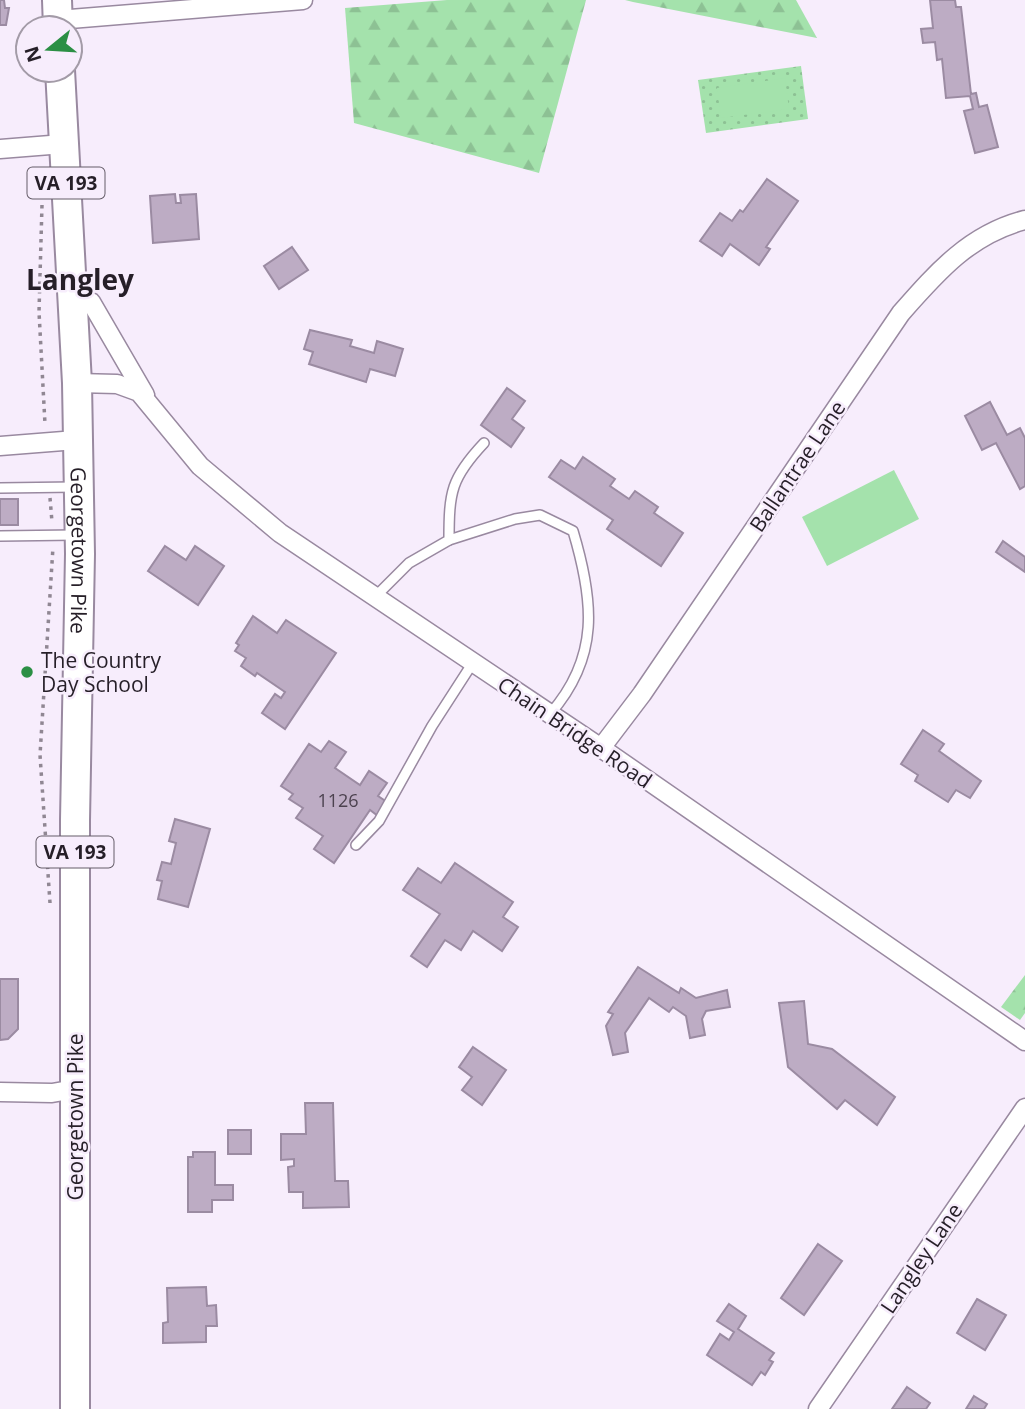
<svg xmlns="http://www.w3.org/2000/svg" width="1025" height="1409" viewBox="0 0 1025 1409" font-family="'Open Sans',sans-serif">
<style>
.green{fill:url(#green-dots)}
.forest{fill:url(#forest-firs)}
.pitch{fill:#a4e2ac}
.building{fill:#bdacc4;stroke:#9b8ba2;stroke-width:2}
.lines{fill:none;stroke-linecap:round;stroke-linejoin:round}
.service-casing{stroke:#9989a0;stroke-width:12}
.minor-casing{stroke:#9989a0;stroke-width:21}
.primary-casing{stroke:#9989a0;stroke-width:32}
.path{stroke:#908793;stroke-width:3.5;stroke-dasharray:3.5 5;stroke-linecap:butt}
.service{stroke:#fff;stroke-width:9}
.minor{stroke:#fff;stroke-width:18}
.primary{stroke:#fff;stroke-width:28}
.poi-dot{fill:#2b8f44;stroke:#f7edfc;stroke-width:2.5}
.labels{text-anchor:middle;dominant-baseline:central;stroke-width:5;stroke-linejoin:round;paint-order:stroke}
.number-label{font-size:18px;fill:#4c424f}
.shield{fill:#f7edfc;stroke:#655d68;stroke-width:2}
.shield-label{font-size:19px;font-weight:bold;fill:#261f28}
.street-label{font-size:21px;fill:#261f28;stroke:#f7edfc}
.poi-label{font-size:21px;fill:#261f28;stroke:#f7edfc;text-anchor:start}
.district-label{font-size:28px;font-weight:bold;fill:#261f28;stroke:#f7edfc}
</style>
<defs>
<pattern id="green-dots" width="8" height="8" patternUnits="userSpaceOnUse" patternTransform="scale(1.75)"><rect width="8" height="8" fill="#a4e2ac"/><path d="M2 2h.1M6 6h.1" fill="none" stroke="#8dc194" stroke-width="1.8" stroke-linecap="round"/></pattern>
<pattern id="forest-firs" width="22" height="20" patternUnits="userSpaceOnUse" patternTransform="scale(1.75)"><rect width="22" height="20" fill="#a4e2ac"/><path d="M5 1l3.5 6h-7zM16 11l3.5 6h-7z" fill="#8dc194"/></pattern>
</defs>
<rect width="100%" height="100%" fill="#f7edfc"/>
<!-- green -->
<polygon class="green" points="801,66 808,119 706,133 698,80"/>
<!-- forest -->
<g class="forest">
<polygon points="447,0 586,0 539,173 354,123 345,8"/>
<polygon points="625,0 796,0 817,38 633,2"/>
<polygon points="1025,975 1025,1013 1020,1020 1001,1007"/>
</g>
<!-- pitch -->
<g class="pitch">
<polygon points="785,78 789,109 721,118 717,88"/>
<polygon points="894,470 919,519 827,566 802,517"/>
</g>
<!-- building -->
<g class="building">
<polygon points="0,0 4,0 5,8 9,8 6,25 0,25"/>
<polygon points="930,0 955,0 956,7 961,7 971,94 976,93 979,107 987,105 998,147 975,153 964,111 973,109 970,96 946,98 942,59 937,60 935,42 923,43 921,29 933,28"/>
<polygon points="767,179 798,201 766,247 770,249 759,265 730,244 722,256 700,241 720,213 732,221 740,210 743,212"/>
<polygon points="175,194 176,203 181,203 180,195 196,194 199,239 153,243 150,196"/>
<polygon points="292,247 308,270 279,289 264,266"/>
<polygon points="310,330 352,340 350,346 374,353 377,341 403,349 395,376 370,369 366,382 309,364 313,352 304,349"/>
<polygon points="507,388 525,401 512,419 524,428 511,447 481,425"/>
<polygon points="990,402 1007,435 1020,428 1025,438 1025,486 1020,489 996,443 982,450 965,416"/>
<polygon points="583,457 615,479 610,486 629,499 635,491 658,507 654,513 683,533 661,566 607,529 613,520 549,477 561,460 575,469"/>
<rect x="0" y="499" width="18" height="26"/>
<polygon points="1003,541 1025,557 1025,572 996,552"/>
<polygon points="165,546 186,560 195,546 224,566 198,605 148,571"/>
<polygon points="253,616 277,633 286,620 336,653 285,729 262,713 275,694 281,698 285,692 257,673 255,676 241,666 246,658 235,651 239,645 236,643"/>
<polygon points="923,730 944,744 939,751 981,781 970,798 956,790 948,802 915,781 918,775 901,764"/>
<polygon points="329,741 346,752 335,768 360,785 369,771 387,783 378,796 387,802 378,816 370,810 334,863 314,849 323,836 296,818 303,808 289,799 293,794 281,786 309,744 321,752"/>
<polygon points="175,819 210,829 188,907 158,899 162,881 157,880 162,862 171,864 176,843 169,841"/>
<polygon points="455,863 513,902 503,917 518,927 502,951 473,931 461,950 445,940 427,967 411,956 440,914 403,890 418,868 441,883"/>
<polygon points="638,967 679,993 681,988 696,998 727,990 730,1007 706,1011 702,1019 705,1035 690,1038 686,1016 673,1007 669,1012 649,998 625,1033 628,1052 613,1055 606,1026 613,1014 608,1012"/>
<polygon points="0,979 18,979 18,1029 8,1039 0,1040"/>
<polygon points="804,1001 808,1044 832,1049 895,1097 877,1125 845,1100 837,1109 788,1067 779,1003"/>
<polygon points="473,1047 506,1070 482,1105 462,1090 472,1077 459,1067"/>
<polygon points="305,1103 333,1103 335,1181 348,1181 349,1207 303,1208 303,1192 289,1192 288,1167 294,1166 294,1159 281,1160 281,1134 306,1134"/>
<rect x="228" y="1130" width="23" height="24"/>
<polygon points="193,1152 215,1152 215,1185 233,1185 233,1200 212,1200 212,1212 188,1212 188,1157 193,1157"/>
<polygon points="818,1244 842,1261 804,1315 781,1298"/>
<polygon points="206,1287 207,1306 216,1305 217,1326 206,1326 206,1342 163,1343 163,1323 168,1322 167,1288"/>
<polygon points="977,1299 1006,1315 985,1350 957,1333"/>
<polygon points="729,1304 746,1316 738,1329 774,1353 769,1360 773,1362 765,1375 761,1372 752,1385 707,1355 720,1334 729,1340 734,1332 717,1321"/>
<polygon points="907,1387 930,1403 926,1409 892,1409"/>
<polygon points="974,1396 987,1404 984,1409 966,1409"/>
</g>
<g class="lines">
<defs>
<g id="service">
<polyline points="0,488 75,487"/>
<polyline points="0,536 75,535"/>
<path d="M 449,540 L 515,519 L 540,515 L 573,531 C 594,601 600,657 550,714"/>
<path d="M 374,598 L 409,563 L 449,540 C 449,492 451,478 484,443"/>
<polyline points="356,845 379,821 432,726 472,664"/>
</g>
<g id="minor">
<polyline points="58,20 303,0"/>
<polyline points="0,149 63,144"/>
<polyline points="72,296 91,302 145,395"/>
<polyline points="77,383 117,384 139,392 200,466 280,533 601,748 1025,1041"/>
<polyline points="0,446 76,440"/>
<path d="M 601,748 L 642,694 L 901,313 C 937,272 970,234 1025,220"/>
<polyline points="0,1092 52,1093 75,1089"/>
<polyline points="818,1409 1025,1108"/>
</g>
<g id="primary">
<polyline points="57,0 58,28"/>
<path id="s1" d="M 60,70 L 77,383 L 80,554 L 75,820 L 75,1409"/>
</g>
</defs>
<!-- service casing -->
<use href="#service" class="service-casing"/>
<!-- minor casing -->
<use href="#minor" class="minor-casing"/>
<!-- primary casing -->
<use href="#primary" class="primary-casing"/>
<!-- path -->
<g class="path">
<polyline points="42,205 39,312 45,424"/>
<polyline points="50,498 52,522"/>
<polyline points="50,903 40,755 53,547"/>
</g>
<!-- service -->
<use href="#service" class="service"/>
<!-- minor -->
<use href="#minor" class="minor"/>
<!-- primary -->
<use href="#primary" class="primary"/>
</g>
<!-- markers -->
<circle class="poi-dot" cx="27" cy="672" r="7"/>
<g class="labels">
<!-- number labels -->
<g class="number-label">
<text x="338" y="800">1126</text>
</g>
<!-- shield labels -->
<g class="shield">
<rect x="27.5" y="167.5" width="77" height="31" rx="5"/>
<rect x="36.5" y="836.5" width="77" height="31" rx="5"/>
</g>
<g class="shield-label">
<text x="66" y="183">VA 193</text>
<text x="75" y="852">VA 193</text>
</g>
<!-- street labels -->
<g class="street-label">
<text transform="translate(797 466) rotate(-56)">Ballantrae Lane</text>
<text stroke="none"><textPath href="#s1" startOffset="481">Georgetown Pike</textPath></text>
<text transform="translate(575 732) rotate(34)">Chain Bridge Road</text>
<text transform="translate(75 1117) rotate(-90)">Georgetown Pike</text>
<text transform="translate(921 1258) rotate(-56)">Langley Lane</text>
</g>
<!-- poi labels -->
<g class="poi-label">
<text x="41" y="660">The Country<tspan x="41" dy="24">Day School</tspan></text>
</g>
<!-- district labels -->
<g class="district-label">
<text x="80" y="279">Langley</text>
</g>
</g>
<!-- north arrow -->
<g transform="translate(49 49) rotate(252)"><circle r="33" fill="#f7edfc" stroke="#a39ba7" stroke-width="2"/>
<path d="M0-5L12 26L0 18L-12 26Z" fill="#2b8f44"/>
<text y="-10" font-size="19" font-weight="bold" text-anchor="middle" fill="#261f28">N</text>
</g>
</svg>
